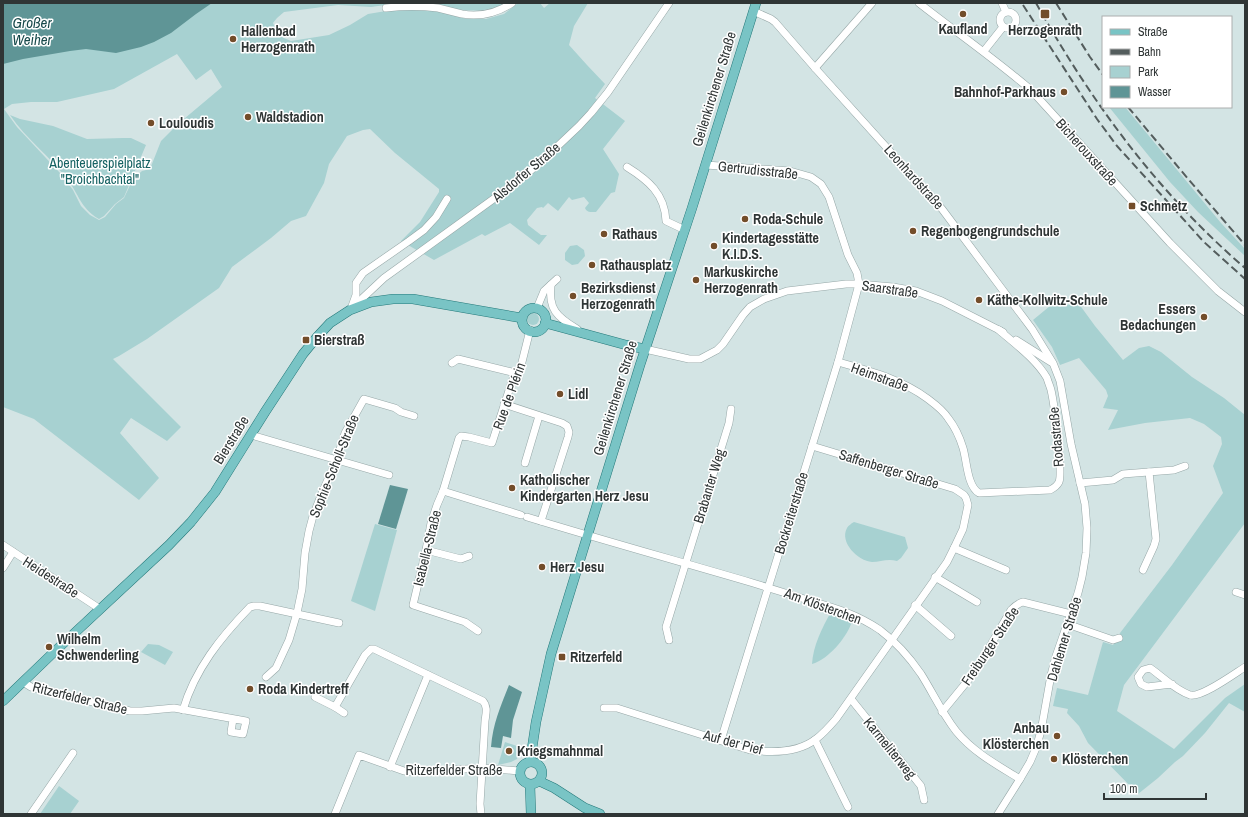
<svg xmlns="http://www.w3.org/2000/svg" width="1248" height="817" viewBox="0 0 1248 817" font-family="'Archivo Narrow',sans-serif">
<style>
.green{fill:#a7d1d1;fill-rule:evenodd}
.water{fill:#5f9596}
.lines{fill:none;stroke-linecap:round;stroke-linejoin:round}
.minor-casing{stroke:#96a7a7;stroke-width:8}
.major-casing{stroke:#25797a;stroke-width:10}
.minor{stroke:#fff;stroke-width:7}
.major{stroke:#79c4c5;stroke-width:9}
.rail{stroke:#545d5d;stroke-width:2;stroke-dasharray:8 4;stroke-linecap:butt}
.poi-dot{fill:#734d2a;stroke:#fff;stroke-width:1.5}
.labels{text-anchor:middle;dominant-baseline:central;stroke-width:3;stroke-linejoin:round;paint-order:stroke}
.poi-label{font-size:14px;font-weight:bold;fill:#2f3535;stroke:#fff;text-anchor:start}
.street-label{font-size:14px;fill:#2f3535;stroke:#fff}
.park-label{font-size:14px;fill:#166263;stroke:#fff}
.water-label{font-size:15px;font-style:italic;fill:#184a4b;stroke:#fff}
</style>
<rect width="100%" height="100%" fill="#d3e4e4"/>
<!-- green -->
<g class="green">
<path d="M 3,3 L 399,3 L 371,7 L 338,5 L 284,12 L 277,18 L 273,23 L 279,36 L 291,41 L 329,35 L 350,25 L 368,14 L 398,9 L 430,9 L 466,19 L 486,19 L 504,14 L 518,3 L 540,3 L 544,8 L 550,3 L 588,3 L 574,26 L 569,45 L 587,65 L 605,84 L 595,98 L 625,121 L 603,149 L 619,174 L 615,192 L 611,193 L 596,212 C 592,212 587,213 585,208 L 589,203 L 584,197 L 572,200 L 569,197 L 558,211 L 548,203 L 543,208 L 542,207 L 537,208 L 527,220 L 528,225 L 541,235 L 547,235 L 539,245 L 510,223 L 485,236 L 482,234 L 434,260 L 401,241 L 420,222 L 439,192 L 439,189 L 395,153 L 370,129 L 363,130 L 347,136 L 329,164 L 324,183 L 306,216 L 291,221 L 271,238 L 232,267 L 219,288 L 147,339 L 119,356 L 113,359 L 181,427 L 167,441 L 131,418 L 120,433 L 159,478 L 139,500 L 34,419 L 3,407 ZM 177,54 L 196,80 L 211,69 L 222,87 L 178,124 L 161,141 L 150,169 L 142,171 L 133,179 L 124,198 L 116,204 L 105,217 L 99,220 L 90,215 L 81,206 L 73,190 L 60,173 L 17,127 L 4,109 L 12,104 L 31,102 L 57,102 L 114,89 Z"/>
<path d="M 422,3 L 507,3 C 483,17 448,8 422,3 Z"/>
<polygon points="1109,107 1125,107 1221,223 1245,249 1245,256 1198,212 1170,182"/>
<path d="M 10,115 L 20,119 L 53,126 L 87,139 L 123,138 L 131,138 L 146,145 L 124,197 L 115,204 L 104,216 L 99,219 C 80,208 79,194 67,179 C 50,156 26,139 10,115 Z"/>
<polygon points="577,245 584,250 585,256 578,264 572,265 565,260 565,253 570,246"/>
<polygon points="1079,304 1095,326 1123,360 1139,348 1149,346 1161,352 1192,377 1224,398 1245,415 1245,523 1124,685 1117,711 1174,749 1225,698 1245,684 1245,712 1229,703 1205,733 1183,756 1175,762 1158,778 1138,794 1088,743 1079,726 1067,713 1068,709 1053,706 1057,688 1088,695 1103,642 1113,645 1120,633 1172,565 1223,493 1213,466 1222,444 1221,437 1204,424 1190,418 1145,423 1108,430 1118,410 1103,408 1108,396 1106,390 1079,358 1060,365 1052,347 1033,320 1050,306"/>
<circle cx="533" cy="319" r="6"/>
<path d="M 854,522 L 905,537 L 908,548 L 901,558 L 897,561 C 888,558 880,562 872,562 C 858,561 839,542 847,528 C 848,526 852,523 854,522 Z"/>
<polygon points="375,524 397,530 375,611 351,601"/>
<path d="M 831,612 L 852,621 C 848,636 828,660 812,664 C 813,646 822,628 831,612 Z"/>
<polygon points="148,644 159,645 173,652 165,665 141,652"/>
<polygon points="505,742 520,747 517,759 511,762 498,765"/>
<polygon points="59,786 79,801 70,814 40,814"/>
</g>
<!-- water -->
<g class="water">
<polygon points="3,3 212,3 196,14 171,33 154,42 141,47 116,53 86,49 70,51 23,59 3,64"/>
<polygon points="390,485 408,489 396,529 378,524"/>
<path d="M 509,685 L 522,692 L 513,720 L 511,738 L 503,736 L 501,748 L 491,747 C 493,723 500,708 509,685 Z"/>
</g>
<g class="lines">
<defs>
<g id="minor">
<path d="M 919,3 C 956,32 995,59 1031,90 L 1170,243 L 1218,291 L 1245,312"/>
<polyline points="1002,3 1006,12"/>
<path d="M 386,8 C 404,6 420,6 438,8 C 446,10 454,12 462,14 C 480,17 497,13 512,3"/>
<polyline points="753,11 771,19 775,22 815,68 942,209 1032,329 1053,363 1060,381 1071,444 1085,504 1087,528 1086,553 1082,577 1078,593 1056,656 1051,675 1041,731 1036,748 1030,762 1020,779 998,814"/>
<circle cx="1008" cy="20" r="8"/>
<polyline points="984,51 1003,27"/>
<polyline points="815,68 872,3"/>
<polyline points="706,165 790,171 811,177 821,184 829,197 848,255 857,273 859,284 838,362 721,740"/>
<path d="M 627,167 C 648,180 665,194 666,221 L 685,230"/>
<path d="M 551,285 C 548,309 557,317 577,329"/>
<polyline points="352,306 356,295 356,283 363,273 409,241 424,230 436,217 447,199"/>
<polyline points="352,308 384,278 517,182 543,160 579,126 591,113 608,92 669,3"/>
<polyline points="537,308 544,291 557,279"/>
<polyline points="1016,340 1051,362"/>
<polyline points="645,349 689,359 700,359 717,350 723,344 743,315 750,307 764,299 787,291 846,284 859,284 893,287 916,291 942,301 1003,332"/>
<path d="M 838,362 C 870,371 901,379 928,399 C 936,405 943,410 948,418 C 955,427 960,438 963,448 C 967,461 967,486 979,493 L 1050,490 C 1054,488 1057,486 1059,482 C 1063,472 1054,403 1051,390 C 1050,386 1048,382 1047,378 C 1036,359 1015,344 999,330"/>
<polyline points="452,363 458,359 516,373"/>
<polyline points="504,404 562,423 567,426 569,432 568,437 541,521"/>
<polyline points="251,435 389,475"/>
<polyline points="525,463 539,416"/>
<polyline points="1080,483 1113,480 1123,474 1174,470 1185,466"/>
<polyline points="443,491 521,515"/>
<path d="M 527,517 C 602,540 678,561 753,583 C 772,589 792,595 811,601 C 836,608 858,615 880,630 C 896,642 910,658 921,674 C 933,693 942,713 956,731 C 973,752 997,765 1020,779"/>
<polyline points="3,545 100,609"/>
<polyline points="954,548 1006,570"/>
<polyline points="426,550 461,559 469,556"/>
<polyline points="3,568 13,552"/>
<polyline points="1143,570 1154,546 1156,539 1149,472"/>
<polyline points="935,577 977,602"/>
<polyline points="1236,592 1245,595"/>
<polyline points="915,605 951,636"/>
<polyline points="1067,624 1113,640 1119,638"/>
<polyline points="478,631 465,622 413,605 426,550 431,523 437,505 443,491 459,438 461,436 469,437 492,443 512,381 521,366 530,330"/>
<polyline points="669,640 666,627 729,423 731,409"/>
<polyline points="266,677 276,668 289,640 297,613 302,589 305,553 309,531 313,516 322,493 337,459 345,433 364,399 395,408 401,412 414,416"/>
<polyline points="23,682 31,687 130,711 142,711 174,708 246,721 243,734 231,732 233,719"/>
<path d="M 1172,684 L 1147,687 L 1141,684 L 1138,677 L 1143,670 L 1150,668 C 1163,677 1175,690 1190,695 C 1201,698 1234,674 1245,667"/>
<path d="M 315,697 L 335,707 L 365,655 L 371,649 L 374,649 L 483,701 C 488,707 486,713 485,721 L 480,804 L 481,814"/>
<polyline points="851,699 921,786 924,800"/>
<polyline points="335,707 344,713"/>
<path d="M 604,708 L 617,708 L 750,750 C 772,753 798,753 816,739 C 824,733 830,726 836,719 L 947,562 L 954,548 L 963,529 L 968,505 L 966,498 L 964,495 L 955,489 L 812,446"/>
<path d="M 183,710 C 195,669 221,637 250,607 L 254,606 L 260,606 L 339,623"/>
<path d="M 942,712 L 974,673 L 982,660 L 1011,610 C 1015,606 1018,603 1023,602 L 1071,614"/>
<polyline points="815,740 848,807"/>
<polyline points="390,767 428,675"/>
<polyline points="31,814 73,753"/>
<polyline points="335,814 359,755 404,771 413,772 483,768 519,771"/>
</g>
<g id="major">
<circle cx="534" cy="320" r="12"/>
<polyline points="545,323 626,345 645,349"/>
<polyline points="3,701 53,653 169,545 191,522 215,492 265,412 303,354 317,337 330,323 350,310 371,302 393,299 413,299 522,318"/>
<circle cx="531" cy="773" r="11"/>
<polyline points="530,762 536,722 551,654 640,365 692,208 756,3"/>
<polyline points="539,781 554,788 585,808 600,814"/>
<polyline points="530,785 531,814"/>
</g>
</defs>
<!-- minor casing -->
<use href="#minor" class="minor-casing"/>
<!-- major casing -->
<use href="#major" class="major-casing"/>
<!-- minor -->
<use href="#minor" class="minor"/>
<!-- major -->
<use href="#major" class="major"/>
<!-- rail -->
<g class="rail">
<path d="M 1036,3 C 1092,103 1158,193 1245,268"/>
<polyline points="1056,3 1090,57 1103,75"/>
<polyline points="1023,5 1097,119 1117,146 1204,242 1245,279"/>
<polyline points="1128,107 1189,180 1245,245"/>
</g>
</g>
<!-- markers -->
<g class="poi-dot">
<circle cx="963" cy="14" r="4"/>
<rect x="1040" y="9" width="10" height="10" rx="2"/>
<circle cx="233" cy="39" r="4"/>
<circle cx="1064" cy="92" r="4"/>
<circle cx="248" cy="117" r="4"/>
<circle cx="151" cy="123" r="4"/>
<rect x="1128" y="202" width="8" height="8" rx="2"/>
<circle cx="745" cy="219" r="4"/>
<circle cx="913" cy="231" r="4"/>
<circle cx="604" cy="234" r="4"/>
<circle cx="714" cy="246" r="4"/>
<circle cx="592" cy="265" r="4"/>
<circle cx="696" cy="280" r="4"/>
<circle cx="573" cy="296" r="4"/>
<circle cx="979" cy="300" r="4"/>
<circle cx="1204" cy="317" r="4"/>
<rect x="302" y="336" width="8" height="8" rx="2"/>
<circle cx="560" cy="394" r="4"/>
<circle cx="512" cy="488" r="4"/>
<circle cx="542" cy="567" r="4"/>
<circle cx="49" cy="647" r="4"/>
<rect x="558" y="653" width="8" height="8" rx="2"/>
<circle cx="250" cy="689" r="4"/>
<circle cx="1057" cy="736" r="4"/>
<circle cx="509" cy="751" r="4"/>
<circle cx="1054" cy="759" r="4"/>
</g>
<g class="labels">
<!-- poi labels -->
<g class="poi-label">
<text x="963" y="29" text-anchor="middle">Kaufland</text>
<text x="1045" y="30" text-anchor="middle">Herzogenrath</text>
<text x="241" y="31">Hallenbad<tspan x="241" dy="16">Herzogenrath</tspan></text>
<text x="1056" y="92" text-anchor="end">Bahnhof-Parkhaus</text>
<text x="256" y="117">Waldstadion</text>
<text x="159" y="123">Louloudis</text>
<text x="1140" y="206">Schmetz</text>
<text x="753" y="219">Roda-Schule</text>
<text x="921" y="231">Regenbogengrundschule</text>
<text x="612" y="234">Rathaus</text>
<text x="722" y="238">Kindertagesstätte<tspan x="722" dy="16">K.I.D.S.</tspan></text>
<text x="600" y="265">Rathausplatz</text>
<text x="704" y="272">Markuskirche<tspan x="704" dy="16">Herzogenrath</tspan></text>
<text x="581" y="288">Bezirksdienst<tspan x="581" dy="16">Herzogenrath</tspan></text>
<text x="987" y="300">Käthe-Kollwitz-Schule</text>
<text x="1196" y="309" text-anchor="end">Essers<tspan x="1196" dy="16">Bedachungen</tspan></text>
<text x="314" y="340">Bierstraß</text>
<text x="568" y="394">Lidl</text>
<text x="520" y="480">Katholischer<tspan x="520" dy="16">Kindergarten Herz Jesu</tspan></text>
<text x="550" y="567">Herz Jesu</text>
<text x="57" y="639">Wilhelm<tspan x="57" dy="16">Schwenderling</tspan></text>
<text x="570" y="657">Ritzerfeld</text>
<text x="258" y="689">Roda Kindertreff</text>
<text x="1049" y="728" text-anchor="end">Anbau<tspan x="1049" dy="16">Klösterchen</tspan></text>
<text x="517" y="751">Kriegsmahnmal</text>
<text x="1062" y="759">Klösterchen</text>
</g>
<!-- street labels -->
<g class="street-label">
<text transform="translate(714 89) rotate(-73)">Geilenkirchener Straße</text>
<text transform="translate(1087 152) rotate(48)">Bicherouxstraße</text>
<text transform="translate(758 170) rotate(6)">Gertrudisstraße</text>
<text transform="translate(526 172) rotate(-40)">Alsdorfer Straße</text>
<text transform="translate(914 177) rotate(48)">Leonhardstraße</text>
<text transform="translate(890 289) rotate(8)">Saarstraße</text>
<text transform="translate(880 377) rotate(20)">Heimstraße</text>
<text transform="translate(509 396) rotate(-70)">Rue de Plérin</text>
<text transform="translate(615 398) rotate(-73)">Geilenkirchener Straße</text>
<text transform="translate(1056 437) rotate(-95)">Rodastraße</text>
<text transform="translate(231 440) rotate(-58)">Bierstraße</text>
<text transform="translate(334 466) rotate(-68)">Sophie-Scholl-Straße</text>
<text transform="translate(889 469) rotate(17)">Saffenberger Straße</text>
<text transform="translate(709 486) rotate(-73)">Brabanter Weg</text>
<text transform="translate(791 513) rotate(-73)">Bockreiterstraße</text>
<text transform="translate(427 548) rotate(-76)">Isabella-Straße</text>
<text transform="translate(51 577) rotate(33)">Heidestraße</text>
<text transform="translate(823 606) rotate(20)">Am Klösterchen</text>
<text transform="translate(1064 639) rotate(-73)">Dahlemer Straße</text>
<text transform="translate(990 646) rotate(-56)">Freiburger Straße</text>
<text transform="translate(80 698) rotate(14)">Ritzerfelder Straße</text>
<text transform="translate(733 742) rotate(15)">Auf der Pief</text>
<text transform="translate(890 748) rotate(51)">Karmeliterweg</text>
<text x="454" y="770">Ritzerfelder Straße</text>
</g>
<!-- park labels -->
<g class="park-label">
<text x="100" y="163">Abenteuerspielplatz<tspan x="100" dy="16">"Broichbachtal"</tspan></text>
</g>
<!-- water labels -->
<g class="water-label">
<text x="32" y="22">Großer<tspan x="32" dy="17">Weiher</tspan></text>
</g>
</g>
<!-- border -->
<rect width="1248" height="817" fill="none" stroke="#2f3535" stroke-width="8"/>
<!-- legend -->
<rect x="1102" y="16" width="130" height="92" fill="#ffffff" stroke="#acaeae"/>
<rect x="1110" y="29" width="20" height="6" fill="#79c4c5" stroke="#acaeae"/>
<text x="1138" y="36" font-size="12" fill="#2f3535">Straße</text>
<rect x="1110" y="49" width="20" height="6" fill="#545d5d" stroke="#acaeae"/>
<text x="1138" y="56" font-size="12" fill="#2f3535">Bahn</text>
<rect x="1110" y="66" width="20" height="12" fill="#a7d1d1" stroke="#acaeae"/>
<text x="1138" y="76" font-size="12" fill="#2f3535">Park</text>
<rect x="1110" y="86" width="20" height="12" fill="#5f9596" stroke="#acaeae"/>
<text x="1138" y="96" font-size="12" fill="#2f3535">Wasser</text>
<!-- scale -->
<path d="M1104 793v6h102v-6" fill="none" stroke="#2f3535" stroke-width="2"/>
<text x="1110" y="793" font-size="12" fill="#2f3535" stroke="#ffffff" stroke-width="3" paint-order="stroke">100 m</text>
</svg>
